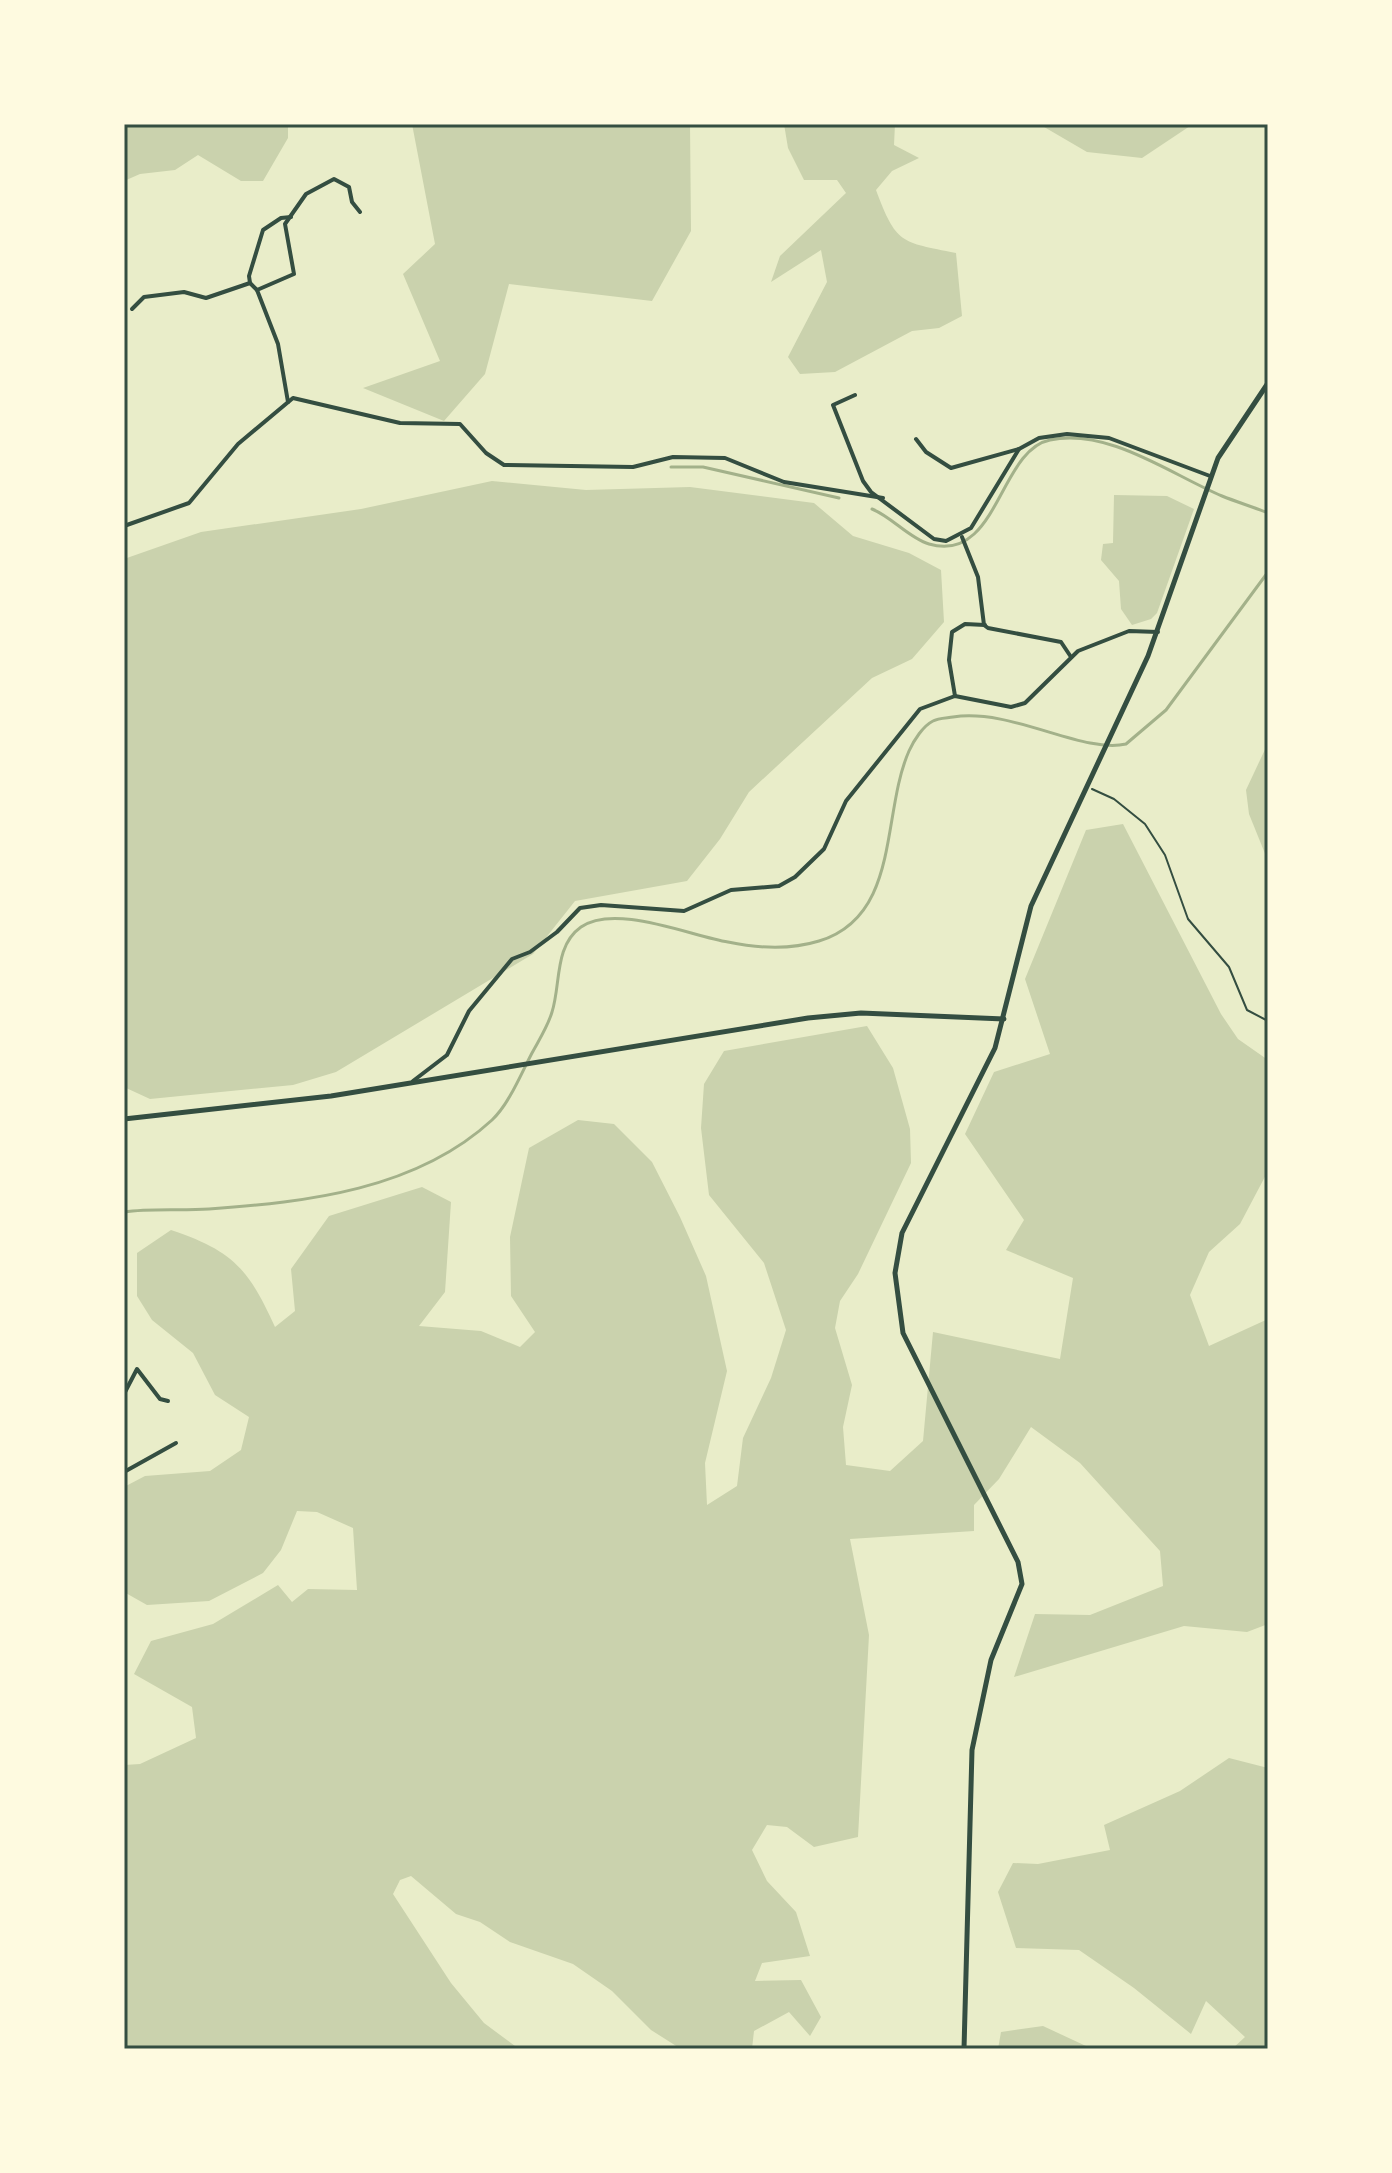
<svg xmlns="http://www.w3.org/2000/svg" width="1392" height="2173" viewBox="0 0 1392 2173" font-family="'Open Sans',sans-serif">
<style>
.green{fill:#cad2ad}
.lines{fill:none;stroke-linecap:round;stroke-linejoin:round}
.stream{stroke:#a3b18a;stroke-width:3}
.path{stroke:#344e41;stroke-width:2}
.minor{stroke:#344e41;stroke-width:4}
.tertiary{stroke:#344e41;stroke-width:5}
.secondary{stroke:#344e41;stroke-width:5}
.neatline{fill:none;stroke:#344e41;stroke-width:3}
</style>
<rect width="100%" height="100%" fill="#e9edc9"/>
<!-- green -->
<g class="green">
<polygon points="124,124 288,124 288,138 263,181 241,181 198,155 175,170 140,174 124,181"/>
<polygon points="412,124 690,124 691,231 652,301 509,284 485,374 444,421 363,388 440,361 403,274 435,244"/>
<path d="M 784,124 L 895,124 L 894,145 L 919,158 L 892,171 L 876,190 C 896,244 901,242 956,253 L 962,316 L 939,328 L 912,331 L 835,372 L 800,374 L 788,357 L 827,282 L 821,250 L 771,282 L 780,256 L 846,193 L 837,180 L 804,180 L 788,148 Z"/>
<polygon points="1039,124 1193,124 1142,158 1087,152"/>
<polygon points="492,481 586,490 690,487 814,503 853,536 909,553 941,570 944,622 912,659 872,678 749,792 720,839 687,881 575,901 533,954 336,1072 293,1085 150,1099 124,1087 124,559 201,532 361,509"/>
<polygon points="1114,495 1167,496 1194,509 1157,613 1151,619 1132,625 1121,609 1119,581 1101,560 1103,544 1113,543"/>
<polygon points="1268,743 1268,861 1249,814 1246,790"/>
<path d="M 1123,824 L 1221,1014 L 1238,1039 L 1268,1060 L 1268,1171 L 1240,1224 L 1209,1252 L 1190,1295 L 1209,1346 L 1268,1319 L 1268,1624 L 1247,1632 L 1184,1626 L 1014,1677 L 1035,1614 L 1090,1615 L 1163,1586 L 1160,1551 L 1080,1463 L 1031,1427 L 999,1479 L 974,1505 L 974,1531 L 850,1539 L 869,1635 L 858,1837 L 814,1847 L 787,1827 L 767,1825 L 752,1850 L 767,1881 L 796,1912 L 810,1956 L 762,1963 L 755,1981 L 801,1980 L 821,2017 L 810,2036 L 789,2012 L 754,2031 L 752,2049 L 681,2049 L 651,2030 L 612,1991 L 573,1964 L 510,1942 L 480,1922 L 456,1914 L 411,1876 L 400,1880 L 393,1894 L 451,1983 L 484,2023 L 519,2049 L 124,2049 L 124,1765 L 140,1764 L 196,1738 L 192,1707 L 134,1674 L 151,1641 L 213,1624 L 278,1585 L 292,1602 L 308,1589 L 357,1590 L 353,1528 L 317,1512 L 297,1511 L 281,1550 L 263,1573 L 209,1601 L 147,1605 L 124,1592 L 124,1487 L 145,1476 L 210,1471 L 241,1450 L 249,1417 L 215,1395 L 193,1353 L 152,1320 L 137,1296 L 137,1253 L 171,1230 C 234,1251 249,1270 275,1327 L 295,1311 L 291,1269 L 329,1216 L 422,1187 L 451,1202 L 445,1292 L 419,1326 L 481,1331 L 520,1347 L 535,1332 L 511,1296 L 510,1237 L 529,1148 L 578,1120 L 614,1124 L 652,1162 L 680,1217 L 706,1276 L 727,1371 L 705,1463 L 707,1505 L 737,1486 L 743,1438 L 771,1378 L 786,1330 L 764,1263 L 709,1195 L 701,1128 L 704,1084 L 724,1051 L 867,1026 L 893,1068 L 910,1129 L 911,1163 L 858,1274 L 840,1301 L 835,1328 L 852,1385 L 843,1427 L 846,1465 L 890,1471 L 923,1441 L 933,1332 L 1060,1359 L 1073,1278 L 1006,1250 L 1024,1220 L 965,1134 L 994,1072 L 1050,1054 L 1025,979 L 1086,830 Z"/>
<polygon points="1229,1758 1268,1768 1268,2049 1232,2049 1245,2037 1206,2001 1191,2034 1134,1988 1079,1950 1016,1948 998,1892 1013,1863 1038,1864 1110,1850 1104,1825 1180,1791"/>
<polygon points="1043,2026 1086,2046 1091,2049 998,2049 1001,2032"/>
</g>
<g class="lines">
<!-- stream -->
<g class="stream">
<polyline points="671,467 703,467 839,498"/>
<path d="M 872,509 C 892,517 909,538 929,544 C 998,564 999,450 1050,440 C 1109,428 1170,474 1222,496 C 1237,502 1253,507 1268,513"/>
<path d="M 124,1212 C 151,1208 181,1211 209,1209 C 307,1202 416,1190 492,1120 C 509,1104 521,1074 532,1053 C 539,1040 548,1026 552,1012 C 561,984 554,946 581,927 C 615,903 691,936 728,942 C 757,948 790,950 819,941 C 901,916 881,814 909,751 C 914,740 923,726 933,721 C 938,718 947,718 953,717 C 1012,708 1082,754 1126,744 L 1166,710 L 1268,572"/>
</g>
<!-- path -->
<polyline class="path" points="1092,789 1114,799 1145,824 1165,855 1188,919 1229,967 1247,1010 1268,1021"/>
<!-- minor -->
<g class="minor">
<polyline points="257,290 250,283 249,276 263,230 281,218 291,217"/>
<polyline points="132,309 144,297 184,292 206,298 250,283"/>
<polyline points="855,395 833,405 863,481 871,492 934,539 946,541 971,528 1019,449 1039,438 1067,434 1109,438 1210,476"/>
<polyline points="288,402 278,344 257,290 294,274 285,224 306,194 334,179 349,187 352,202 360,212"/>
<polyline points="916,439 926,452 951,468 1019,449"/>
<polyline points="124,526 189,503 238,444 293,398 400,423 460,424 486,453 504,465 633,467 673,457 725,458 784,482 883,498"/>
<polyline points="962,537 978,577 984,625 988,628 1061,642 1071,657"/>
<polyline points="955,696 949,660 952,632 965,624 985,625"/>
<polyline points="413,1081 447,1055 469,1011 512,959 530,952 557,932 580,908 601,905 684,911 731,890 779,886 795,877 824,849 846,801 920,709 955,696 1011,707 1025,703 1078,651 1129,631 1158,632"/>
<polyline points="124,1394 137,1369 160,1399 168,1401"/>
<polyline points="124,1472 176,1443"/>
</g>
<!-- tertiary -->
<polyline class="tertiary" points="124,1119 331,1096 808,1018 861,1013 1004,1019"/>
<!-- secondary -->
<polyline class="secondary" points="964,2049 972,1750 991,1660 1022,1584 1018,1562 903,1333 895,1273 902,1233 995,1048 1031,906 1148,656 1218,458 1268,383"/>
</g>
<!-- border -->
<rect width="1392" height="2173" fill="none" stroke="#fefae0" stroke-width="252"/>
<rect x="126" y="126" width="1140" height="1921" class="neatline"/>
</svg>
